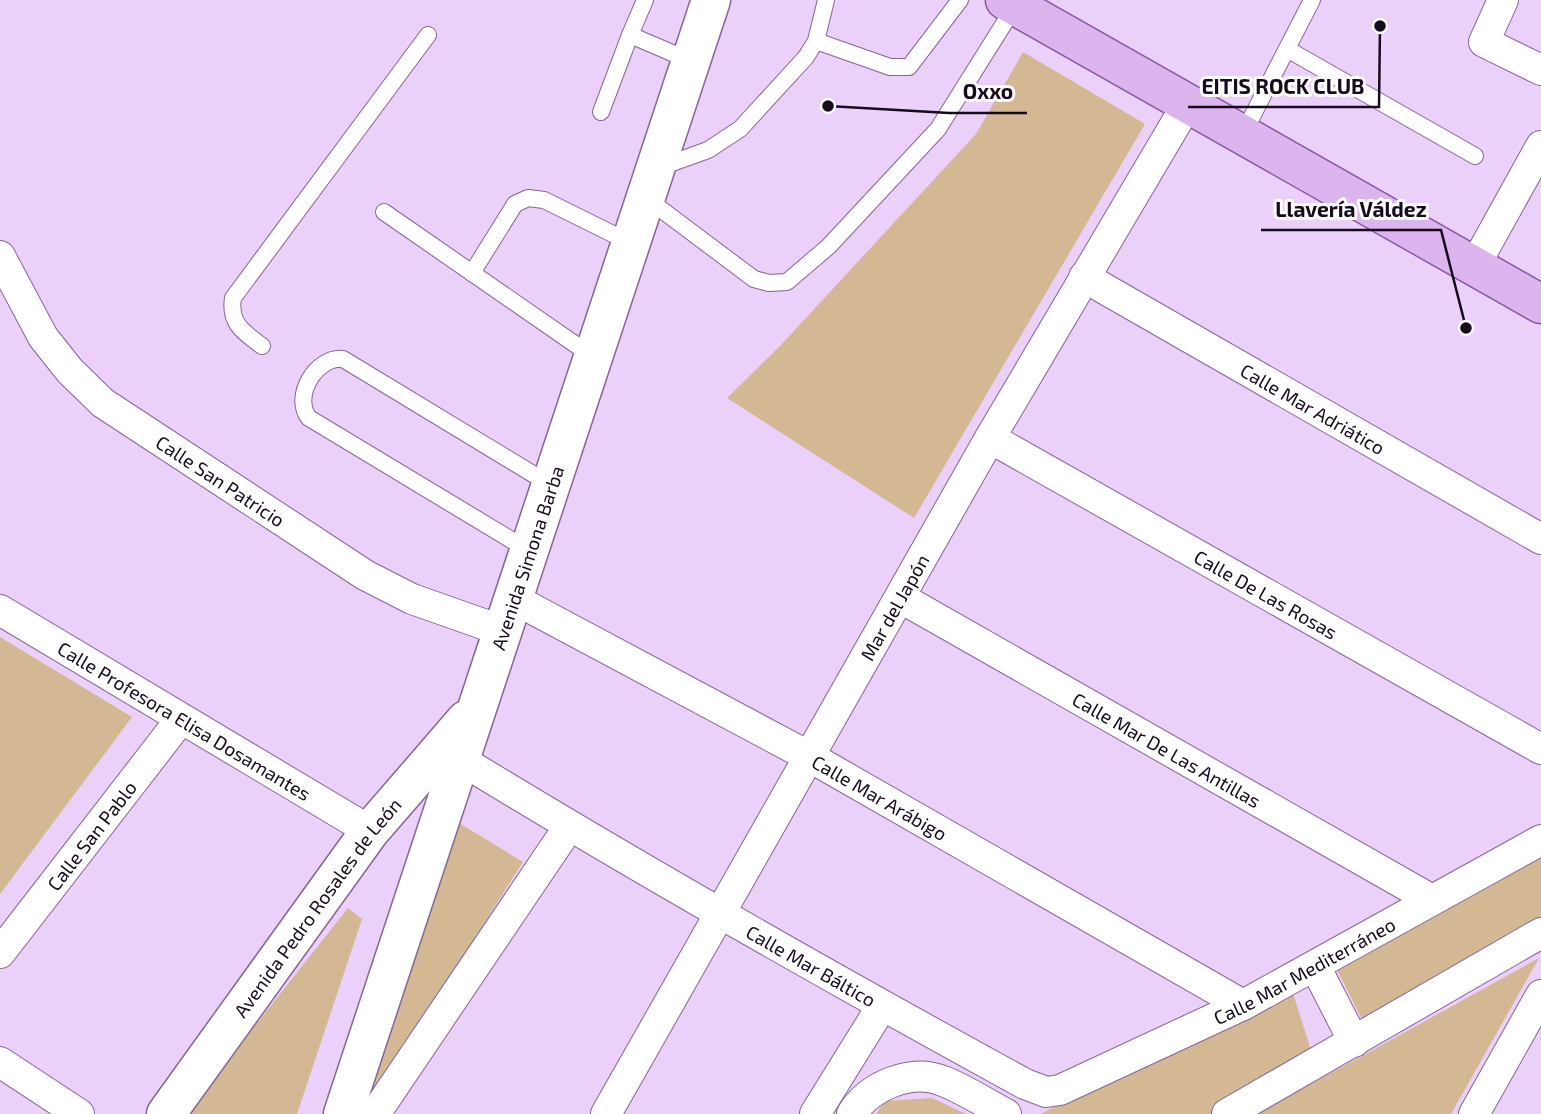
<svg xmlns="http://www.w3.org/2000/svg" width="1541" height="1114" viewBox="0 0 1541 1114" font-family="'Exo 2',sans-serif">
<style>
.green{fill:#d4b894}
.lines{fill:none;stroke-linecap:round;stroke-linejoin:round}
.lane-casing{stroke:#856695;stroke-width:18}
.street-casing{stroke:#856695;stroke-width:32}
.secondary-casing{stroke:#856695;stroke-width:41}
.primary-casing{stroke:#87599f;stroke-width:41}
.lane{stroke:#fff;stroke-width:16}
.street{stroke:#fff;stroke-width:30}
.secondary{stroke:#fff;stroke-width:38}
.primary{stroke:#dcb5ef;stroke-width:38}
.labels{text-anchor:middle;dominant-baseline:central;stroke-width:6;stroke-linejoin:round;paint-order:stroke}
.street-label{font-size:19px;fill:#160a1c;stroke:#fdfdfd}
.leader{fill:none;stroke:#160a1c;stroke-width:2.5}
.callout-dot{fill:#160a1c;stroke:#fdfdfd;stroke-width:2.5}
.callout-label{font-size:21px;text-anchor:middle;font-weight:bold;fill:#160a1c;stroke:#fdfdfd;stroke-width:6;stroke-linejoin:round;paint-order:stroke}
</style>
<rect width="100%" height="100%" fill="#ebd0fa"/>
<!-- green -->
<g class="green">
<polygon points="1023,52 1145,124 914,518 727,398 780,346 976,134"/>
<polygon points="0,637 132,717 0,894"/>
<polygon points="459,823 523,862 363,1114"/>
<polygon points="1541,853 1541,923 1362,1019 1336,968"/>
<polygon points="348,908 362,919 297,1114 185,1114"/>
<polygon points="1539,958 1451,1114 1257,1114"/>
<polygon points="1288,978 1314,1059 1218,1114 1041,1114"/>
<polygon points="932,1098 966,1114 876,1114 885,1101"/>
</g>
<g class="lines">
<defs>
<g id="lane">
<polyline points="645,0 630,35 691,61"/>
<polyline points="816,41 826,0"/>
<polyline points="1287,49 1475,156"/>
<polyline points="601,112 630,35"/>
<polyline points="1243,134 1312,0"/>
<polyline points="658,168 708,150 740,129 806,57 816,41 890,67 909,67 960,0"/>
<polyline points="646,198 754,279 769,283 787,282 829,246 938,129 1015,6"/>
<polyline points="384,212 592,356"/>
<polyline points="472,273 515,204 528,198 544,200 631,243"/>
<path d="M 262,346 C 243,332 229,323 233,298 L 428,35"/>
<path d="M 528,550 L 309,418 C 292,397 316,356 343,359 L 551,485"/>
</g>
<g id="street">
<polyline points="1503,0 1484,42 1541,70"/>
<path id="s1" d="M 0,256 L 43,337 L 70,371 L 103,403 L 365,575 L 412,599 L 503,631"/>
<polyline points="1475,265 1541,146"/>
<path id="s2" d="M 1084,277 L 1541,539"/>
<path id="s3" d="M 990,438 L 1541,749"/>
<path id="s4" d="M 901,598 L 1432,900"/>
<path id="s5" d="M 514,599 L 810,757 L 1243,1005"/>
<path id="s6" d="M 0,610 L 370,831"/>
<path id="s7" d="M 461,760 C 646,873 835,980 1025,1084 L 1046,1092 L 1060,1090 L 1243,1005 L 1541,840"/>
<path id="s8" d="M 0,953 L 181,719"/>
<polyline points="1315,966 1354,1042"/>
<polyline points="0,1062 79,1114"/>
<polyline points="375,1114 568,828"/>
<path id="s9" d="M 606,1114 L 990,438 L 1188,103"/>
<polyline points="815,1114 882,1006"/>
<path d="M 852,1114 C 869,1086 911,1068 943,1081 C 964,1089 985,1103 1006,1114"/>
<polyline points="1227,1114 1541,933"/>
<polyline points="1474,1114 1541,995"/>
</g>
<g id="secondary">
<path id="s10" d="M 166,1114 L 370,831 L 466,720"/>
<path id="s11" d="M 343,1114 L 711,0"/>
</g>
<polyline id="primary" points="1005,0 1541,304"/>
</defs>
<!-- lane casing -->
<use href="#lane" class="lane-casing"/>
<!-- street casing -->
<use href="#street" class="street-casing"/>
<!-- secondary casing -->
<use href="#secondary" class="secondary-casing"/>
<!-- primary casing -->
<use href="#primary" class="primary-casing"/>
<!-- lane -->
<use href="#lane" class="lane"/>
<!-- street -->
<use href="#street" class="street"/>
<!-- secondary -->
<use href="#secondary" class="secondary"/>
<!-- primary -->
<use href="#primary" class="primary"/>
</g>
<g class="labels">
<!-- street labels -->
<g class="street-label">
<text stroke="none"><textPath href="#s2" startOffset="264">Calle Mar Adriático</textPath></text>
<text stroke="none"><textPath href="#s1" startOffset="322">Calle San Patricio</textPath></text>
<text stroke="none"><textPath href="#s11" startOffset="586">Avenida Simona Barba</textPath></text>
<text stroke="none"><textPath href="#s3" startOffset="317">Calle De Las Rosas</textPath></text>
<text stroke="none"><textPath href="#s9" startOffset="583">Mar del Japón</textPath></text>
<text stroke="none"><textPath href="#s6" startOffset="215">Calle Profesora Elisa Dosamantes</textPath></text>
<text stroke="none"><textPath href="#s4" startOffset="306">Calle Mar De Las Antillas</textPath></text>
<text stroke="none"><textPath href="#s5" startOffset="416">Calle Mar Arábigo</textPath></text>
<text stroke="none"><textPath href="#s8" startOffset="149">Calle San Pablo</textPath></text>
<text stroke="none"><textPath href="#s10" startOffset="256">Avenida Pedro Rosales de León</textPath></text>
<text stroke="none"><textPath href="#s7" startOffset="406">Calle Mar Báltico</textPath></text>
<text stroke="none"><textPath href="#s7" startOffset="959">Calle Mar Mediterráneo</textPath></text>
</g>
</g>
<!-- callouts -->
<path class="leader" d="M1380 26L1379 107H1188M828 106L949 113H1027M1466 328L1441 230H1261"/>
<g class="callout-dot">
<circle cx="1380" cy="26" r="7"/>
<circle cx="828" cy="106" r="7"/>
<circle cx="1466" cy="328" r="7"/>
</g>
<g class="callout-label">
<text x="1283" y="94">EITIS ROCK CLUB</text>
<text x="988" y="99">Oxxo</text>
<text x="1351" y="217">Llavería Váldez</text>
</g>
</svg>
